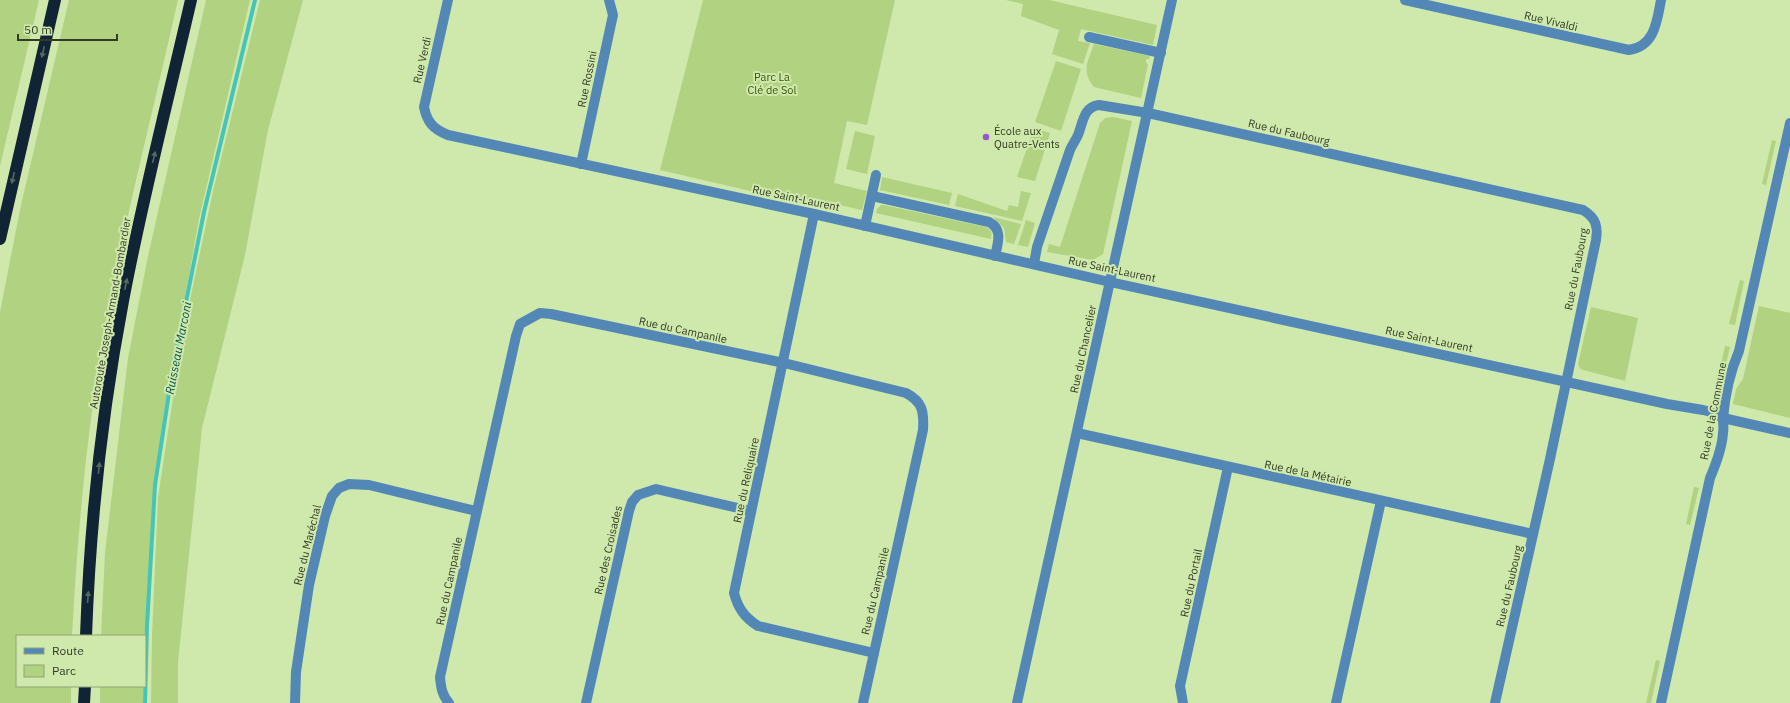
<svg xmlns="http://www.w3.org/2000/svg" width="1790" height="703" viewBox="0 0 1790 703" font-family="'IBM Plex Sans',sans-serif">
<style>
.green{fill:#b1d281}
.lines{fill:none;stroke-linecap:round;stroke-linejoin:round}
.stream{stroke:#44c5b9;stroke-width:4}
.minor{stroke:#5388b6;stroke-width:10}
.highway{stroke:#112435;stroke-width:12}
.oneway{fill:#54695f}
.poi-dot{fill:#9657cd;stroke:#cfe8ac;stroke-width:1.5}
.labels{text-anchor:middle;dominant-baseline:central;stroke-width:4;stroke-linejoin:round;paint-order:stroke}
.street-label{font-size:11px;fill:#323c24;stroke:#cfe8ac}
.park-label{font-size:11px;fill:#3c5405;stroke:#cfe8ac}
.poi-label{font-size:11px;fill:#323c24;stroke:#cfe8ac;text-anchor:start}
.water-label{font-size:12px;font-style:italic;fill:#09554f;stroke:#cfe8ac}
</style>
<rect width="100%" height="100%" fill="#cfe8ac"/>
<!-- green -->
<g class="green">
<polygon points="0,0 39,0 0,166"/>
<path d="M 69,0 L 178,0 C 156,98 131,196 111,294 C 89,407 78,522 72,636 L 17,636 L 17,686 L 71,686 L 71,703 L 0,703 L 0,312 L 21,205 Z"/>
<polygon points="206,0 250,0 199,219 173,365 154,491 145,667 145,636 101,636 105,553 128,358 148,256"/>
<polygon points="260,0 303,0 268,130 245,255 202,428 178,662 178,703 151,703 152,637 158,498 182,338 213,191"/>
<path d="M 703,0 L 895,0 L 867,125 L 847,121 L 834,183 L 867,191 L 862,210 L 835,204 L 832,206 C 819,200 814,193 801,203 L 660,170 Z"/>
<polygon points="1006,0 1049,0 1157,25 1153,45 1081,29 1078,41 1090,43 1083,64 1052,54 1059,30 1021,16 1023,4"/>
<path d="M 1094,44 L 1150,56 L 1149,59 L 1146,59 L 1146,63 L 1148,64 L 1141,98 L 1094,87 C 1081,71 1088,61 1094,44 Z"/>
<polygon points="1056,61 1081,69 1061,131 1035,122"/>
<polygon points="1113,117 1132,121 1103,254 1093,260 1047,252 1049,244 1060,247 1100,123 1105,118"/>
<polygon points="1034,128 1050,133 1035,181 1017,177"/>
<polygon points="855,131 875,136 867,174 846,169"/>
<polygon points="1772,140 1776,141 1766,185 1762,184"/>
<polygon points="882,177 952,193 949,205 880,190"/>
<polygon points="1021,191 1031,193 1022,221 955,206 958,194 1007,211 1009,205 1018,207"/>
<path d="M 881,205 L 884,205 L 986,227 C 992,230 992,233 991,239 L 876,213 L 877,209 Z"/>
<polygon points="993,217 1021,224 1014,244 1006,242 1004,228"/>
<polygon points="1026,220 1035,223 1028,247 1018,245"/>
<polygon points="1740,280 1744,281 1735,325 1729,324"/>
<polygon points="1759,306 1790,313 1790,418 1733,404 1736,389 1743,379"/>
<polygon points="1591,307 1638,318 1625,381 1580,369 1578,364"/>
<polygon points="1725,346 1730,347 1719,394 1715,400 1714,397"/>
<polygon points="1694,487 1699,488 1690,525 1686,524"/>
<polygon points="1656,660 1660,661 1651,703 1646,703"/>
<polygon points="100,686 144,686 143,703 100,703"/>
</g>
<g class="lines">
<!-- stream -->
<polyline class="stream" points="145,703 147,626 155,485 173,367 204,212 255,0"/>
<!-- minor -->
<g class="minor">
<path d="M 448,0 L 424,107 C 427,122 433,129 448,135 L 814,214 L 1110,282 L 1667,404 L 1703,410 L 1711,412 L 1723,418 L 1790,433"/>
<path d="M 1405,0 L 1629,50 C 1655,46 1657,21 1661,0"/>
<polyline points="1089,37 1161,53"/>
<polyline points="581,164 613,15 609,0"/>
<path d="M 872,196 L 989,222 C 1003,229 998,243 995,256"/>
<path d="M 814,214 L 734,593 C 738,608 744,617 758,626 L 874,653"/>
<polyline points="865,226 876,175"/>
<path d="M 1034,264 L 1037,247 L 1070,150 C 1072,145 1076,140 1078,135 C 1083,123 1083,107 1099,105 L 1148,113 L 1583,210 C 1596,218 1598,226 1596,240 L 1550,459 L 1495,703"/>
<polyline points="1077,433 1533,534"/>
<polyline points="295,703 296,672 309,585 325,516 332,496 339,488 349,484 369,485 476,511"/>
<path d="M 449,703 C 442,695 441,688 440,677 L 516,336 L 520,324 L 540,313 L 551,314 L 784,363 L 906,393 C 923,402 924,412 923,430 L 863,703"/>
<polyline points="586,703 629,511 632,502 638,495 656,489 751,511"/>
<polyline points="1017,703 1172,0"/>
<polyline points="1183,703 1180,686 1228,467"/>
<polyline points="1336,703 1381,501"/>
<path d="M 1661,703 L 1710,478 C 1716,464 1722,449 1723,433 C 1724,428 1723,423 1723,418 C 1725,395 1730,372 1739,351 L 1790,123"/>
</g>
<!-- highway -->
<g class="highway">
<polyline points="0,239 55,0"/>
<path d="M 86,636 C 90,524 102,411 123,301 C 142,200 168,100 191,0"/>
<polyline points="84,703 85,686"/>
</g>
</g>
<!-- one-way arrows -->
<defs><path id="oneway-solid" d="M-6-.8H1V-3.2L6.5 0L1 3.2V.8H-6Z"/></defs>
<g class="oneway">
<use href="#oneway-solid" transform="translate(43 52) rotate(103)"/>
<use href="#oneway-solid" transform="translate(154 157) rotate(-77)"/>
<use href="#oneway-solid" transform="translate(13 178) rotate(103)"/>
<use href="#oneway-solid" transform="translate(126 284) rotate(-79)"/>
<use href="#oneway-solid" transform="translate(99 468) rotate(-84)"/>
<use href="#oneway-solid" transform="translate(88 597) rotate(-86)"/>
</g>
<!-- markers -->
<circle class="poi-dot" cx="986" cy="137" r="4"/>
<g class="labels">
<!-- street labels -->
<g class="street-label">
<text transform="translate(1551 21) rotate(13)">Rue Vivaldi</text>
<text transform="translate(422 60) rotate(-77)">Rue Verdi</text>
<text transform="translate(587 79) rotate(-78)">Rue Rossini</text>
<text transform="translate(1289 132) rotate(13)">Rue du Faubourg</text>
<text transform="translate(796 198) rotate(12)">Rue Saint-Laurent</text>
<text transform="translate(1112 269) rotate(12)">Rue Saint-Laurent</text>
<text transform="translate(1576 269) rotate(-79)">Rue du Faubourg</text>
<text transform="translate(110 313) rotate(-80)">Autoroute Joseph-Armand-Bombardier</text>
<text transform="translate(683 330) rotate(12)">Rue du Campanile</text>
<text transform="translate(1429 339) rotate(12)">Rue Saint-Laurent</text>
<text transform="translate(1083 349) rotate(-78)">Rue du Chancelier</text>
<text transform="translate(1713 411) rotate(-79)">Rue de la Commune</text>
<text transform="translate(1308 473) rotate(12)">Rue de la Métairie</text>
<text transform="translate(746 480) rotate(-78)">Rue du Reliquaire</text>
<text transform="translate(307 545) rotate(-76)">Rue du Maréchal</text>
<text transform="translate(608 550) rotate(-77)">Rue des Croisades</text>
<text transform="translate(449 581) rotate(-78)">Rue du Campanile</text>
<text transform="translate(1191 583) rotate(-78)">Rue du Portail</text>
<text transform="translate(1509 586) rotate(-77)">Rue du Faubourg</text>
<text transform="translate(875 591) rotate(-77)">Rue du Campanile</text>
</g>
<!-- park labels -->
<g class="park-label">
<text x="772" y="77">Parc La<tspan x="772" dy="13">Clé de Sol</tspan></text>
</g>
<!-- poi labels -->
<g class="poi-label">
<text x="994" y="131">École aux<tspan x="994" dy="13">Quatre-Vents</tspan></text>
</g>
<!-- water labels -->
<g class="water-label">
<text transform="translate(178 348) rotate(-79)">Ruisseau Marconi</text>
</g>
</g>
<!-- legend -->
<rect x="16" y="635" width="130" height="52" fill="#cfe8ac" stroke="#90a376"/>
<rect x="24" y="648" width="20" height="6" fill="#5388b6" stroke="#90a376"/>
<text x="52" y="655" font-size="12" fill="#323c24">Route</text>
<rect x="24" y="665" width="20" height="12" fill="#b1d281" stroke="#90a376"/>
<text x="52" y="675" font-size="12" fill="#323c24">Parc</text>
<!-- scale -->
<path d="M18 34v6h99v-6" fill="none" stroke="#323c24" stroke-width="2"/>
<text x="24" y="34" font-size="12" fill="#323c24" stroke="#cfe8ac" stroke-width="3" paint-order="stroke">50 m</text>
</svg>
